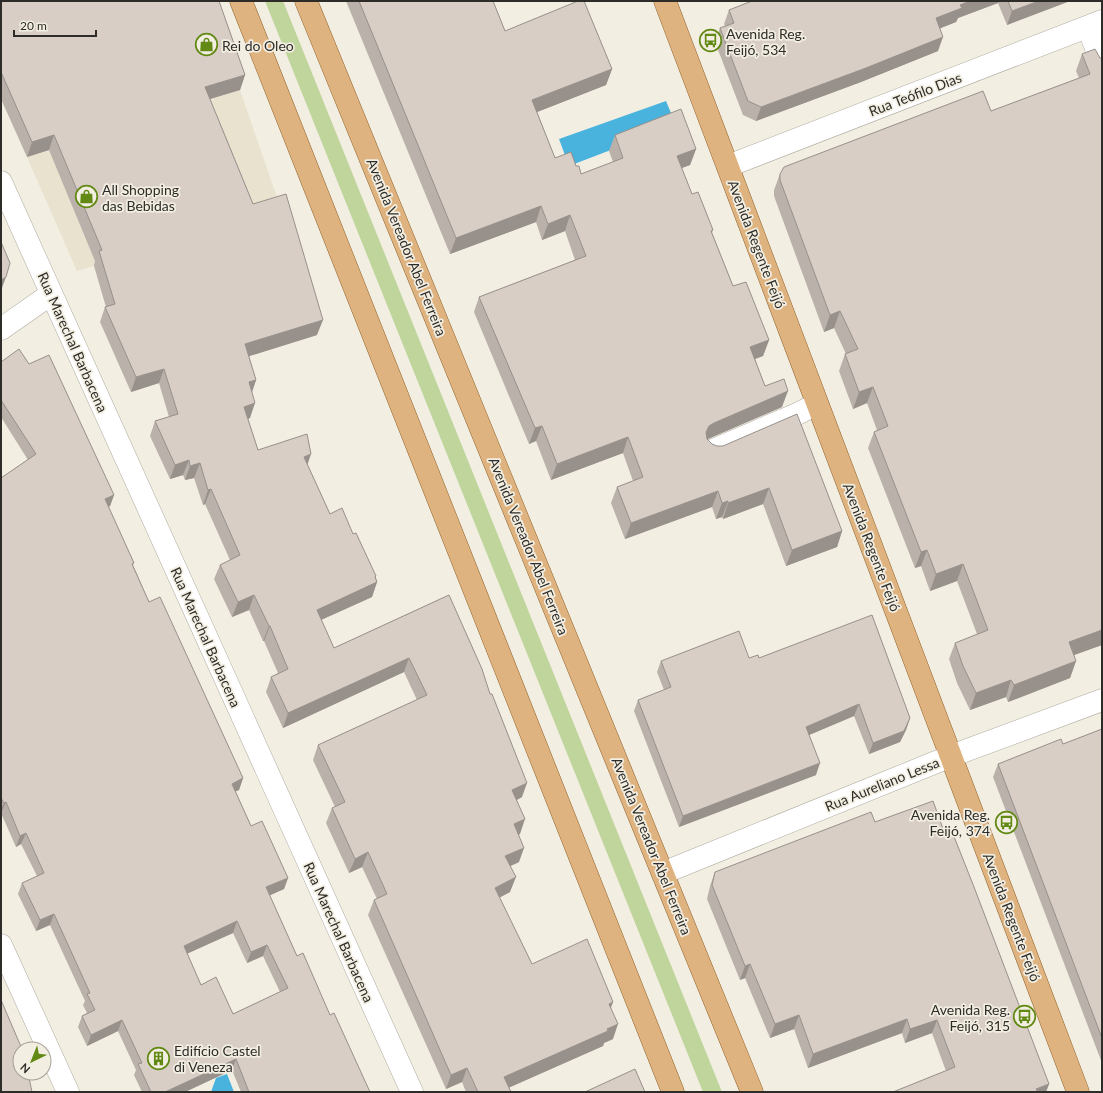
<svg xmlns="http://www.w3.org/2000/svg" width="1103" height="1093" viewBox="0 0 1103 1093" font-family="Lato,sans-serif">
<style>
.built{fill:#e8e2cf}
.green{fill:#bfd59b}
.water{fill:#49b3de}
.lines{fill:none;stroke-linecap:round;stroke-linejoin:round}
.minor-casing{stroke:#aeaba0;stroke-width:23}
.major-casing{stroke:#92632b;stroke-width:23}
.minor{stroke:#fff;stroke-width:22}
.major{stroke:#deb380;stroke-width:22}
.wall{fill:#bab1aa;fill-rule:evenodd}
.shaded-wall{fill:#97908b}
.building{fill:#d8cec6;stroke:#97908b;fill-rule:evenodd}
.labels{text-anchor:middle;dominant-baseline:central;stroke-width:3.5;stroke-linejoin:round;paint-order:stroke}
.poi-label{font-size:14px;fill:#2e2c28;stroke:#f2eee2;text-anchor:start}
.street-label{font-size:14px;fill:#2e2c28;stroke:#f2eee2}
</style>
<rect width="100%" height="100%" fill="#f2eee2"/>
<!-- built -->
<polygon class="built" points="240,90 281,209 77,271 27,157"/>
<!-- green -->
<polygon class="green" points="265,1 283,1 722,1092 703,1092"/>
<!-- water -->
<g class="water">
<polygon points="666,101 676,125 569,166 559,139"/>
<polygon points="227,1074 234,1092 211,1092 216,1078"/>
</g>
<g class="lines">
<defs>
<g id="minor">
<polyline points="1088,27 1102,64"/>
<polyline points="728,166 1102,21"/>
<polyline points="1,182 412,1092"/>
<polyline points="1,329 51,294"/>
<polyline points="713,450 797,414 817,404"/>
<polyline points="663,873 951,756 1102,700"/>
<polyline points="1,945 68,1092"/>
</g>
<g id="major">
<polyline points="241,1 673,1092"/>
<polyline points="306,1 752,1092"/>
<polyline points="665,1 1078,1092"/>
</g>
</defs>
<!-- minor casing -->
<use href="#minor" class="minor-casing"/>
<!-- major casing -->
<use href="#major" class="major-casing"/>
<!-- minor -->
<use href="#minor" class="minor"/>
<!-- major -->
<use href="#major" class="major"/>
</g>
<!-- wall -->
<g class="wall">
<polygon points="1,1 245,75 240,90 210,99 253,204 317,335 249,356 256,380 252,392 250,418 248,419 258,450 307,464 330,514 353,534 376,576 376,578 377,582 372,597 321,620 334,648 449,595 522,797 517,800 520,834 518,835 519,862 510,866 510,892 499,898 532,964 613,1002 611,1008 613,1039 604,1043 603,1046 508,1088 511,1092 466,1092 462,1082 446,1089 368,915 374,900 377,899 362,867 349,873 326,823 332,808 335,807 313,760 318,745 417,700 404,672 283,728 266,692 271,677 278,673 264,641 263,641 249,610 232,617 214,579 220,565 230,560 205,504 203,505 194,478 185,480 183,475 170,479 150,436 155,421 169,417 159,383 131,392 100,322 105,307 106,307 94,266 95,261 49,150 27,157 1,99"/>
<polygon points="346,1 493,1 505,31 612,69 606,85 537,112 555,158 576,166 581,174 613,162 609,151 615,135 696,149 690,165 681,168 692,194 713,230 712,233 733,286 769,340 763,356 755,359 765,386 782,407 707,439 712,444 842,531 837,547 786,566 763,504 723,519 722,517 716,519 712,507 625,539 611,503 617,487 633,481 623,453 551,480 536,441 529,444 474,312 479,297 575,260 565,231 542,240 536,222 450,254"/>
<polygon points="752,1 1070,1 1007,25 998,3 958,18 956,22 940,28 938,51 861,82 756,121 743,115 715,42 720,28 725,26 724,24 729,10"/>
<polygon points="1082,54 1102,58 1102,645 1074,655 1076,661 1070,678 1008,702 1006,697 970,710 957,683 949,659 955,643 977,634 957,581 930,591 921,566 915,568 868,448 874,432 877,430 867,403 853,409 839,371 845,354 846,354 834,328 824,332 774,196 774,190 780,174 991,111 1079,78 1076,71"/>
<path d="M 1,362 L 114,495 L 110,506 L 108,507 L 134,563 L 133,565 L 149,602 L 243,778 L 239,790 L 235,791 L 251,826 L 288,878 L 284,889 L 269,895 L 297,956 L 330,1015 L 370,1092 L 241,1092 L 232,1070 L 185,1092 L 142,1092 L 134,1075 L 136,1070 L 118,1031 L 87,1046 L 78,1027 L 82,1016 L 87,1013 L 83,1005 L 85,1001 L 50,925 L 36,931 L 18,894 L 22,883 L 37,876 L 21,844 L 16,847 L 1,813 L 1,478 L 28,460 L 1,417 ZM 233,933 L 247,963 L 263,956 L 280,992 L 233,1014 L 201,985 L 187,953 Z"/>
<polygon points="759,658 910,718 906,730 900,742 869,754 854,716 809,735 816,775 679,827 634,711 638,700 664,690 657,672 661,661"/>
<polygon points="1102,729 1102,1063 993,777 998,764 1063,744"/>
<polygon points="875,822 946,837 1049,1084 1046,1092 893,1092 946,1071 932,1033 905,1043 902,1033 808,1068 794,1029 770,1038 745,978 740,980 707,899 710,886 715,872"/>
</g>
<!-- shaded-wall -->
<g class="shaded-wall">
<polygon points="970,1 999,1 998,3 958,18 956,22 931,32 936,18 960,5"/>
<polygon points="1039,1 1070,1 1007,25 1012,11"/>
<polygon points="943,37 938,51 861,82 756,121 761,107"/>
<polygon points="612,69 606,85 527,116 532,100"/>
<polygon points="245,75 240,90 200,102 205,87"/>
<polygon points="54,135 49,150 27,157 32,142"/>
<polygon points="696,149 690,165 671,172 677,156"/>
<polygon points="541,206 536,222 450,254 456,238"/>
<polygon points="570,215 565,231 542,240 548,224"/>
<polygon points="6,277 2,288 1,289 1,280"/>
<polygon points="840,311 834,328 824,332 830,315"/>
<polygon points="323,320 317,335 240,359 245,344"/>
<polygon points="769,340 763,356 744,363 750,347"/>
<polygon points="164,369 159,383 131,392 136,377"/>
<polygon points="256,380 251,395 249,382"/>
<polygon points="873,387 867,403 853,409 859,392"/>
<polygon points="788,391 782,407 708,439 703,442 701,448 709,426 714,423"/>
<polygon points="255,403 250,418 239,422 244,407"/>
<polygon points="542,426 536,441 529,444 535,428"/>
<polygon points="628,437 623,453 551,480 557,464"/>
<polygon points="311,454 306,469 304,457"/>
<polygon points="189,460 183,475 170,479 175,465"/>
<polygon points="200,463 194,478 185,480 190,466"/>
<polygon points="769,488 763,504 723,519 728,503"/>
<polygon points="211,489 205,504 203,505 208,490"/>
<polygon points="718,491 712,507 625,539 631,523"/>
<polygon points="114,495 110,506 101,511 105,499"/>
<polygon points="728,501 722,517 716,519 722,503"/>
<polygon points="842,531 837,547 786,566 792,550"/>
<polygon points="927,550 921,566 915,568 921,552"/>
<polygon points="963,564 957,581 930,591 936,574"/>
<polygon points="376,576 374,583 377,582 372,597 312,624 317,610"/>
<polygon points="254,595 249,610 232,617 238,602"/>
<polygon points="269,626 270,626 264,641 263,641"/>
<polygon points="1102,630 1102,645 1063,659 1069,642"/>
<polygon points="409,658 404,672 283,728 288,713"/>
<polygon points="1076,661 1070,678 1008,702 1014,685"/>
<polygon points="1011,680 1006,697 970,710 976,693"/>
<polygon points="859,704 854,716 802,738 806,727"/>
<polygon points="910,718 906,730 900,742 869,754 873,743"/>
<polygon points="820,763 816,775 679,827 683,816"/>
<polygon points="243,778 239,790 228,795 232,784"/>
<polygon points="527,783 522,797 507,805 512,790"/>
<polygon points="6,802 1,813 1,810 4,803"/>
<polygon points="525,819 520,834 508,839 514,824"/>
<polygon points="26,833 21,844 16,847 20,836"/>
<polygon points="524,848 519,862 500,871 505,856"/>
<polygon points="368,852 362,867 349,873 355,859"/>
<polygon points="516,877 510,892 489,903 495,888"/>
<polygon points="288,878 284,889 262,899 266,887"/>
<polygon points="54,914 50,925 36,931 40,920"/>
<polygon points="237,921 233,933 180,957 184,946"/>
<polygon points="267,945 263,956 247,963 251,952"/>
<polygon points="750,964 745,978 740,980 745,966"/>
<polygon points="613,1002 607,1017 609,1004"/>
<polygon points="799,1015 794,1029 770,1038 775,1024"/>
<polygon points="907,1019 902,1033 808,1068 813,1054"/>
<polygon points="122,1020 118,1031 87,1046 91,1035"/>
<polygon points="937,1020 932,1033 905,1043 910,1029"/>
<polygon points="618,1024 613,1039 604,1043 603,1046 499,1092 504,1077"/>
<polygon points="236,1059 232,1070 185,1092 165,1092"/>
<polygon points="467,1068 462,1082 446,1089 451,1075"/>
<polygon points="1049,1084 1046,1092 1035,1092 1036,1089"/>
</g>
<!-- building -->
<g class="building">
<polygon points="1,1 219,1 245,75 205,87 253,204 286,194 323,320 245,344 256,380 249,382 255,403 244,407 258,450 307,434 311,454 304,457 330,514 342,508 353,534 356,533 376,576 375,577 377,582 317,610 334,648 449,595 482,669 490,694 492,694 527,783 512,790 525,819 514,824 524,848 505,856 516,877 495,888 532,964 587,939 613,1002 609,1004 618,1024 607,1029 608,1031 504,1077 511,1092 478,1092 467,1068 451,1075 374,900 387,894 368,852 355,859 332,808 345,802 318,745 427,695 409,658 288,713 271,677 288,669 270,626 269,626 254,595 238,602 220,565 240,555 211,489 208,490 200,463 190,466 189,460 175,465 155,421 178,414 164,369 136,377 105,307 115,304 99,251 102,250 54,135 32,142 1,72"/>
<polygon points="359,1 493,1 505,31 578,1 584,1 612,69 532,100 555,158 571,152 576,166 579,166 581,174 623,158 615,135 681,109 696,149 677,156 692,194 698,192 713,230 711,231 733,286 746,282 769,340 750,347 765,386 784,379 788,391 714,423 709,426 706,432 707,439 712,444 717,446 723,446 797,414 842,531 792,550 769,488 728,503 728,501 722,503 718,491 631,523 617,487 643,477 628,437 557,464 542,426 535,428 479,297 586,256 570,215 548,224 541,206 456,238"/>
<polygon points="752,1 970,1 960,5 962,8 936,18 943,37 866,68 761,107 748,101 720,28 734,23 729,10"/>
<polygon points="1008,1 1039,1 1012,11"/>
<polygon points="1095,49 1100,58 1102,58 1102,630 1069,642 1076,661 1014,685 1011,680 976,693 963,666 955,643 988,630 963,564 936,574 927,550 921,552 874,432 888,426 873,387 859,392 845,354 858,349 840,311 830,315 780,180 780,174 784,167 983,91 991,111 1090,74 1082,54"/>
<polygon points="1,242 10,263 6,277 1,280"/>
<path d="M 19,349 L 29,364 L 49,355 L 114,495 L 105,499 L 134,563 L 132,564 L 149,602 L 160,597 L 243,778 L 232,784 L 251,826 L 262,821 L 288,878 L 266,887 L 297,956 L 303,953 L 330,1015 L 334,1013 L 370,1092 L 249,1092 L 236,1059 L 165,1092 L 151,1092 L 138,1064 L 142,1063 L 122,1020 L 91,1035 L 82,1016 L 95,1010 L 87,994 L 90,993 L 54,914 L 40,920 L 22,883 L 44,873 L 26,833 L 20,836 L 6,802 L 4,803 L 1,798 L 1,478 L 36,454 L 1,400 L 1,362 ZM 237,921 L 251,952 L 267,945 L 288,988 L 233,1014 L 216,977 L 201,985 L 184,946 Z"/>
<polygon points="872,615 910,718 904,731 873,743 859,704 806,727 820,763 683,816 638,700 671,687 661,661 739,631 749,658 758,655 759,658"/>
<polygon points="1102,729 1102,1038 998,764 1061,739 1063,744"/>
<polygon points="933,801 946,837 953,834 974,887 1049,1084 1036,1089 1038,1092 893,1092 955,1067 937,1020 910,1029 907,1019 813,1054 799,1015 775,1024 750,964 745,966 712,885 715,872 871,812 875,822"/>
<polygon points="1,1000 22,1049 20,1049 20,1073 28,1073 32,1092 1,1092"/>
<polygon points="635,1069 645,1092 585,1092"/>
</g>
<!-- icons -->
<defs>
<symbol id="bus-ring" viewBox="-11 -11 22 22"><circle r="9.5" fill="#f2eee2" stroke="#618913" stroke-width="1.5"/><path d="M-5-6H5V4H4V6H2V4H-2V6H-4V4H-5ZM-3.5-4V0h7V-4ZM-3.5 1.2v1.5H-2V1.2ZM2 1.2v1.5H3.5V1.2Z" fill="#618913"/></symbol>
<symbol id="shop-ring" viewBox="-11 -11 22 22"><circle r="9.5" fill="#f2eee2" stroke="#618913" stroke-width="1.5"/><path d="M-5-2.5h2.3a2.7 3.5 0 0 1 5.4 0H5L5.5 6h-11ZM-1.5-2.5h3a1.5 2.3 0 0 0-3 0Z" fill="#618913"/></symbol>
<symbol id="building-ring" viewBox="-11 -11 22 22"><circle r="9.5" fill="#f2eee2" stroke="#618913" stroke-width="1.5"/><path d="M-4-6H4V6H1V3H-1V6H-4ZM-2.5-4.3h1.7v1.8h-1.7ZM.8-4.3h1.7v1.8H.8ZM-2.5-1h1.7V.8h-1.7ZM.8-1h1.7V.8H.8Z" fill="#618913"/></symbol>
</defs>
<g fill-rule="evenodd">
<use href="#bus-ring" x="698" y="28" width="25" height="25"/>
<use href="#shop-ring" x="194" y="32" width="25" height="25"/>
<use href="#shop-ring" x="74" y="184" width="25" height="25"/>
<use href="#bus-ring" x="994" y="810" width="25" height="25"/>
<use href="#bus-ring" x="1012" y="1004" width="25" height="25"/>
<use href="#building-ring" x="146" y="1046" width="25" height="25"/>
</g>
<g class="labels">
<!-- poi labels -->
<g class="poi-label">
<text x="726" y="33">Avenida Reg.<tspan x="726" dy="16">Feijó, 534</tspan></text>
<text x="222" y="45">Rei do Oleo</text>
<text x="102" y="189">All Shopping<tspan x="102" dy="16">das Bebidas</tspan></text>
<text x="990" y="814" text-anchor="end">Avenida Reg.<tspan x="990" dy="16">Feijó, 374</tspan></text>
<text x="1010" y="1009" text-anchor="end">Avenida Reg.<tspan x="1010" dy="16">Feijó, 315</tspan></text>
<text x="174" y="1050">Edifício Castel<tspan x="174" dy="16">di Veneza</tspan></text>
</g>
<!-- street labels -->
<g class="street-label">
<text transform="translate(915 94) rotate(-21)">Rua Teófilo Dias</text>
<text transform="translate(757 244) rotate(69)">Avenida Regente Feijó</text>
<text transform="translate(407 247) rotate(68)">Avenida Vereador Abel Ferreira</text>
<text transform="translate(73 342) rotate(66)">Rua Marechal Barbacena</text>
<text transform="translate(529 546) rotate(68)">Avenida Vereador Abel Ferreira</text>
<text transform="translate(872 547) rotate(69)">Avenida Regente Feijó</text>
<text transform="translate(206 637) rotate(66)">Rua Marechal Barbacena</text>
<text transform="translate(882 784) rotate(-22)">Rua Aureliano Lessa</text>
<text transform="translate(652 846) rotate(68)">Avenida Vereador Abel Ferreira</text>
<text transform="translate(1012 917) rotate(69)">Avenida Regente Feijó</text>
<text transform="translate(339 932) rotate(66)">Rua Marechal Barbacena</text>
</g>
</g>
<!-- border -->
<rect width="1103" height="1093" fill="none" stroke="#2e2c28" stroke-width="4"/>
<!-- north arrow -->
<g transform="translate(32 1061) rotate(223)"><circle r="19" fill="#f2eee2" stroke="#a4a098"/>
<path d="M0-3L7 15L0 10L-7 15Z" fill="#618913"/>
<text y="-6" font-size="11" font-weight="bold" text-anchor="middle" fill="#2e2c28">N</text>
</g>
<!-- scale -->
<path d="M14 30v6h82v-6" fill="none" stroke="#2e2c28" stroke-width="2"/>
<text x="20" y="30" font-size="12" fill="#2e2c28" stroke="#f2eee2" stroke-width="3" paint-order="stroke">20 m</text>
</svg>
